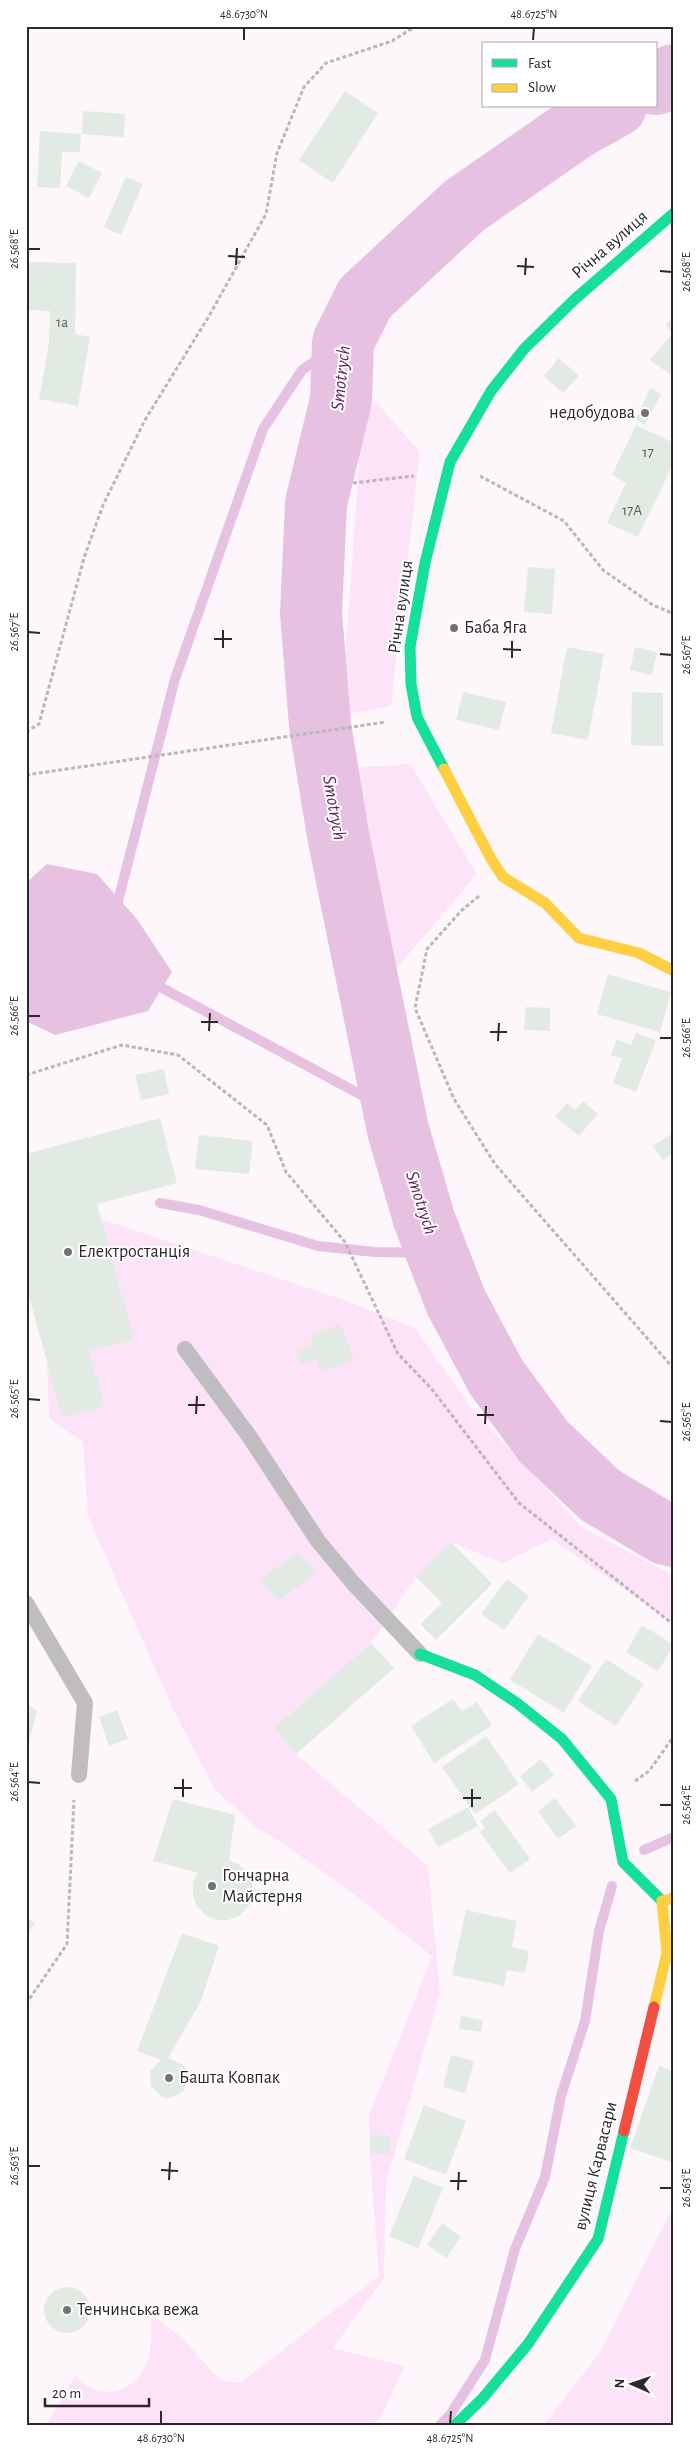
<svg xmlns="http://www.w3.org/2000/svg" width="700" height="2451" viewBox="0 0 700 2451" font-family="'Alegreya Sans',sans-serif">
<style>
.green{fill:#fce3f7}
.water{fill:#e7c1e1}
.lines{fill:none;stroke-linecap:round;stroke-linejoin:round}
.stream{stroke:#e7c1e1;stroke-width:10}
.river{stroke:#e7c1e1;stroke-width:62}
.building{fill:#e2eae4}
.path{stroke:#bab6b9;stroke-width:3;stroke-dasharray:4 2.5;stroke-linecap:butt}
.lane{stroke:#c0bdc0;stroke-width:16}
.fast{stroke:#16e098;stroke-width:11}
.slow{stroke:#ffcf43;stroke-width:11}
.jam{stroke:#f24e42;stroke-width:11}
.ticks{fill:none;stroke:#2c272b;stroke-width:2}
.poi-dot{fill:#757074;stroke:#fff;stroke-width:2}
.labels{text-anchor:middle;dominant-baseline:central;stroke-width:4;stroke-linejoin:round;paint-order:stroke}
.number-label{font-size:15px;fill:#5a5859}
.street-label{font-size:18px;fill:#2c272b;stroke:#fff}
.poi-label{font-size:18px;fill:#2c272b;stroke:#fff;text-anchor:start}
.water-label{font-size:19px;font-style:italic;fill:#63255b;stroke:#fff}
.neatline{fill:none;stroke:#2c272b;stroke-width:2}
.ticks-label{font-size:12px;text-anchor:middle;fill:#2c272b}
</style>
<rect width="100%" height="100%" fill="#fdf7fc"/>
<!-- green -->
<g class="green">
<polygon points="377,403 420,452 391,706 341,715 359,465 340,425"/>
<polygon points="410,764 477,874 390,976 347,768"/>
<path d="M 101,1219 L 347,1301 L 415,1328 L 472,1409 L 583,1528 L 674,1576 L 674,1624 L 552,1539 L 503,1563 L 451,1542 L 416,1577 L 371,1643 L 274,1728 L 296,1754 L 428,1866 L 440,1993 L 386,2183 L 384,2278 L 333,2348 L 405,2366 L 381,2417 L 373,2425 L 46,2425 L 75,2376 C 95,2399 126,2397 143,2371 C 153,2356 151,2331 151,2314 L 183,2339 L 220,2380 L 240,2383 L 379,2276 L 370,2157 L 369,2116 L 432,1956 L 347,1889 L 278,1840 L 257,1828 L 214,1789 L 171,1705 L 88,1516 L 83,1442 L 49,1419 L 47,1363 L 134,1339 Z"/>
<polygon points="674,2205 674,2425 544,2425 601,2351"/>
</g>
<!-- water -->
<polygon class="water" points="47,864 97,874 137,919 172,972 148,1011 55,1035 26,1021 26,883"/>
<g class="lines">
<!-- stream -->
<g class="stream">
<polyline points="116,909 175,679 263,429 302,370 343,342"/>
<polyline points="151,982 395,1113"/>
<polyline points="160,1203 199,1210 318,1246 374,1252 437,1253"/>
<polyline points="644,1850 674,1837"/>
<polyline points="440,2425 450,2415 485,2360 515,2249 545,2177 561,2096 585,2021 599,1931 612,1886"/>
</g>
<!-- river -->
<g class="river">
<polyline points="656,84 674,75"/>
<polyline points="616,106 575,129 464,206 365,298 343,342 341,400 316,503 311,613 320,725 338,835 398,1130 424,1219 437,1253 456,1302 496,1377 544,1442 600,1495 665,1534 674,1536"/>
</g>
</g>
<!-- building -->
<g class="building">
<polygon points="345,91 378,113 333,183 299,160"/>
<polygon points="83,111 125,114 124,137 82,134"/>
<polygon points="40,131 81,134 80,152 62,152 60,188 37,187"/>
<polygon points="79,161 102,173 89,198 66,186"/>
<polygon points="126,177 143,184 121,235 104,227"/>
<polygon points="26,262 76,263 75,334 90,337 78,406 39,399 49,342 50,311 26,310"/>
<polygon points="674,315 674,377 650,360 673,333 665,326"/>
<polygon points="559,358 579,376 563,393 544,376"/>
<polygon points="650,388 661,394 645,425 636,420"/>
<polygon points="636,425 674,443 674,462 638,537 607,523 626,483 612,475"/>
<polygon points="528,567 555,569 552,614 524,612"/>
<polygon points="567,647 604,654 588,740 551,733"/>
<polygon points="635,647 657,652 652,675 630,670"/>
<polygon points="463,692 506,702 499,730 456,720"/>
<polygon points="632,692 663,693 663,746 631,745"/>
<polygon points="608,974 671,992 660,1032 597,1014"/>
<polygon points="526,1007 550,1008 550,1031 524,1030"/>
<polygon points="636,1033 656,1040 636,1092 613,1083 622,1059 611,1055 617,1039 631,1045"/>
<polygon points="164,1069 169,1094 141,1100 135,1075"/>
<polygon points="583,1101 598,1114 579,1136 555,1116 567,1103 575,1110"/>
<polygon points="160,1118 177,1183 97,1204 134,1339 89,1351 104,1406 62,1417 26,1285 26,1154"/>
<polygon points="674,1132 674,1152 663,1160 653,1146"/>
<polygon points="199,1135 253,1141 249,1174 195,1169"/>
<polygon points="340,1324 354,1359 322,1372 317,1359 301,1365 295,1352 313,1345 310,1336"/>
<polygon points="451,1542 492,1584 436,1640 420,1624 442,1603 416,1577"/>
<polygon points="299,1552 315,1574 277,1601 261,1579"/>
<polygon points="507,1579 529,1596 504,1630 481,1614"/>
<polygon points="642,1625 674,1645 658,1671 626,1652"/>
<polygon points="538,1634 592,1666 564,1713 510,1680"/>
<polygon points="371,1643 394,1668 296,1754 274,1728"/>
<polygon points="606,1659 644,1684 616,1726 578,1701"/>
<polygon points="453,1699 462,1711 477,1702 492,1725 434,1763 411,1726"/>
<polygon points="26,1703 37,1711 27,1749 26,1749"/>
<polygon points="117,1710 128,1739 109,1746 99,1717"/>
<polygon points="486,1736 519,1784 475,1814 442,1767"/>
<polygon points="541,1759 554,1775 532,1792 520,1776"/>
<polygon points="555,1798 576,1826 558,1839 538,1811"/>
<polygon points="173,1799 235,1815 229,1860 240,1865 248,1874 252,1885 253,1897 248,1907 239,1916 228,1920 216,1920 205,1915 197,1906 193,1896 193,1883 198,1873 153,1861"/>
<polygon points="468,1807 478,1826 438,1847 428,1829"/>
<polygon points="495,1810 530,1859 510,1873 480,1832 485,1828 480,1821"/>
<polygon points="466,1910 517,1921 512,1947 529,1951 525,1973 507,1970 504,1986 452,1975"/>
<polygon points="26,1918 35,1923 26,1937"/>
<polygon points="182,1933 219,1946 201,2001 168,2058 182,2064 187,2070 188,2078 183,2092 170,2098 162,2097 151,2086 150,2071 161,2060 137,2051"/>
<polygon points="461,2016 483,2020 481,2032 459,2029"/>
<polygon points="451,2055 474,2061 465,2093 443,2087"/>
<polygon points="659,2066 674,2071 674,2163 630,2148"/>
<polygon points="424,2105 466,2121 446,2175 404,2159"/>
<polygon points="371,2135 390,2136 389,2154 370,2153"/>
<polygon points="414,2176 443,2188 418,2248 389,2236"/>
<polygon points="442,2223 461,2237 446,2258 427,2245"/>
<circle cx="67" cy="2310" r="23"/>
</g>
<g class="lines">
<!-- path -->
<g class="path">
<polyline points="480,476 564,521 603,570 653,605 674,614"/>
<polyline points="353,483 414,476"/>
<polyline points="26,732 39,724 84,558 103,505 145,420 209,316 266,214 277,153 304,87 326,63 392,41 416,26"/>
<polyline points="26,775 386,722"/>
<polyline points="479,896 462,910 427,949 415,1008 454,1099 495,1164 674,1369"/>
<polyline points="26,1075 122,1045 178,1055 267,1125 286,1172 345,1242 398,1354 431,1388 519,1503 674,1625"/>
<polyline points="635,1781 649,1771 674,1736"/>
<polyline points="26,2004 67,1944 74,1800"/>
</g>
<!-- lane -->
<g class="lane">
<polyline points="185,1349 249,1436 318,1541 353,1583 420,1654"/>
<polyline points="26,1603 85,1703 79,1775"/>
</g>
<!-- fast -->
<g class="fast">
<polyline points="444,769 417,717 411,684 410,647 425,563 450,462 491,391 524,349 575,299 674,213"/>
<polyline points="420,1654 475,1675 517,1703 562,1739 611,1799 623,1862 662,1901"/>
<polyline points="455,2425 482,2399 528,2344 598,2239 624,2131"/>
</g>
<!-- slow -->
<g class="slow">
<polyline points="444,769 491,859 503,877 545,903 579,938 639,953 674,971"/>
<polyline points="654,2007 667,1953 662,1901 674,1898"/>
</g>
<!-- jam -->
<polyline class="jam" points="624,2131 654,2007"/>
</g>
<!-- ticks -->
<path class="ticks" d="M 244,40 L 244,28M 533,40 L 534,28M 28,249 L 40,249M 228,256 L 245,257M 236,265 L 237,248M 517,266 L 534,267M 660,271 L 672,272M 525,275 L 526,258M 28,632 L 40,633M 214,639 L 232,639M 223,648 L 223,630M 503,649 L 521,650M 660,654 L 672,655M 512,658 L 512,641M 28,1016 L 40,1016M 201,1022 L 218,1022M 209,1031 L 210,1013M 490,1032 L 507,1032M 660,1038 L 672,1038M 498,1041 L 499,1023M 28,1399 L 40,1400M 188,1405 L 205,1405M 196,1414 L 197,1396M 477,1415 L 494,1415M 660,1421 L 672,1422M 485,1424 L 486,1406M 28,1782 L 40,1783M 174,1788 L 192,1788M 183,1797 L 183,1779M 463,1798 L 481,1798M 660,1805 L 672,1805M 472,1807 L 472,1789M 28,2166 L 40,2166M 161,2170 L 178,2171M 169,2180 L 170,2162M 450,2181 L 467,2181M 660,2188 L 672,2188M 458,2190 L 459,2172M 161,2424 L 161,2411M 450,2424 L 451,2411"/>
<!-- markers -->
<g class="poi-dot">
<circle cx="645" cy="413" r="5"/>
<circle cx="454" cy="628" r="5"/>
<circle cx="68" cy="1252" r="5"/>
<circle cx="212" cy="1886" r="5"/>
<circle cx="169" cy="2078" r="5"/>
<circle cx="67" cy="2310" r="5"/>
</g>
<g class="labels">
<!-- number labels -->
<g class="number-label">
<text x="62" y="322">1а</text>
<text x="648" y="452">17</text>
<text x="632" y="510">17А</text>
</g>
<!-- street labels -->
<g class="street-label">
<text transform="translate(610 245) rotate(-41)">Річна вулиця</text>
<text transform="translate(401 607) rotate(-82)">Річна вулиця</text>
<text transform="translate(596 2166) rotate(-76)">вулиця Карвасари</text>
</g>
<!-- poi labels -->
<g class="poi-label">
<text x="635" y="413" text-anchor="end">недобудова</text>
<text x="464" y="628">Баба Яга</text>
<text x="78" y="1252">Електростанція</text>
<text x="222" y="1876">Гончарна<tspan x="222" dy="21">Майстерня</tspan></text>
<text x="179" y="2078">Башта Ковпак</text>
<text x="77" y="2310">Тенчинська вежа</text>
</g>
<!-- water labels -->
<g class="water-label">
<text transform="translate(341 378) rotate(-84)">Smotrych</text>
<text transform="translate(334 808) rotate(80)">Smotrych</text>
<text transform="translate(421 1203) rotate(72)">Smotrych</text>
</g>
</g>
<!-- border -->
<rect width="700" height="2451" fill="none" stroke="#ffffff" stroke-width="55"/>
<!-- legend -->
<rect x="482" y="42" width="175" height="65" fill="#ffffff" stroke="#aba9aa"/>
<rect x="492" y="59" width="25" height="8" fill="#16e098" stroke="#aba9aa"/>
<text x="528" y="68" font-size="15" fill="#2c272b">Fast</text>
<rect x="492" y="84" width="25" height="8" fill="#ffcf43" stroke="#aba9aa"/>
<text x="528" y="92" font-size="15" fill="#2c272b">Slow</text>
<!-- north arrow -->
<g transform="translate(632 2384) rotate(272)" stroke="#ffffff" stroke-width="4" paint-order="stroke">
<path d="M0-4L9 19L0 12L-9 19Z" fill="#2c272b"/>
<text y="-8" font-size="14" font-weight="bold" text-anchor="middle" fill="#2c272b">N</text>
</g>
<!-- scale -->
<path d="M45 2398v8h104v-8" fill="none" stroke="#2c272b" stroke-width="2.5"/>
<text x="52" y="2398" font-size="15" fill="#2c272b" stroke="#ffffff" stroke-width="4" paint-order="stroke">20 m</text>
<rect x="28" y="28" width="644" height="2396" class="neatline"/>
<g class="ticks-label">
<text x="244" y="18">48.6730°N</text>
<text x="534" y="18">48.6725°N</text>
<text transform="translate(14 249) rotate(-90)" y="4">26.568°E</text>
<text transform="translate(686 272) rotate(-90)" y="4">26.568°E</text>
<text transform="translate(14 632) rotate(-90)" y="4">26.567°E</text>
<text transform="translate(686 655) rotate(-90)" y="4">26.567°E</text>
<text transform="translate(14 1016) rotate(-90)" y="4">26.566°E</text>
<text transform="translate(686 1038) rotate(-90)" y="4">26.566°E</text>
<text transform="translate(14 1399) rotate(-90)" y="4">26.565°E</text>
<text transform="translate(686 1422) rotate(-90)" y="4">26.565°E</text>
<text transform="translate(14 1782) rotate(-90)" y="4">26.564°E</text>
<text transform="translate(686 1805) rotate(-90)" y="4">26.564°E</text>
<text transform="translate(14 2166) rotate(-90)" y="4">26.563°E</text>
<text transform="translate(686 2188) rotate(-90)" y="4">26.563°E</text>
<text x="161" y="2442">48.6730°N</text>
<text x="450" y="2442">48.6725°N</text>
</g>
</svg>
